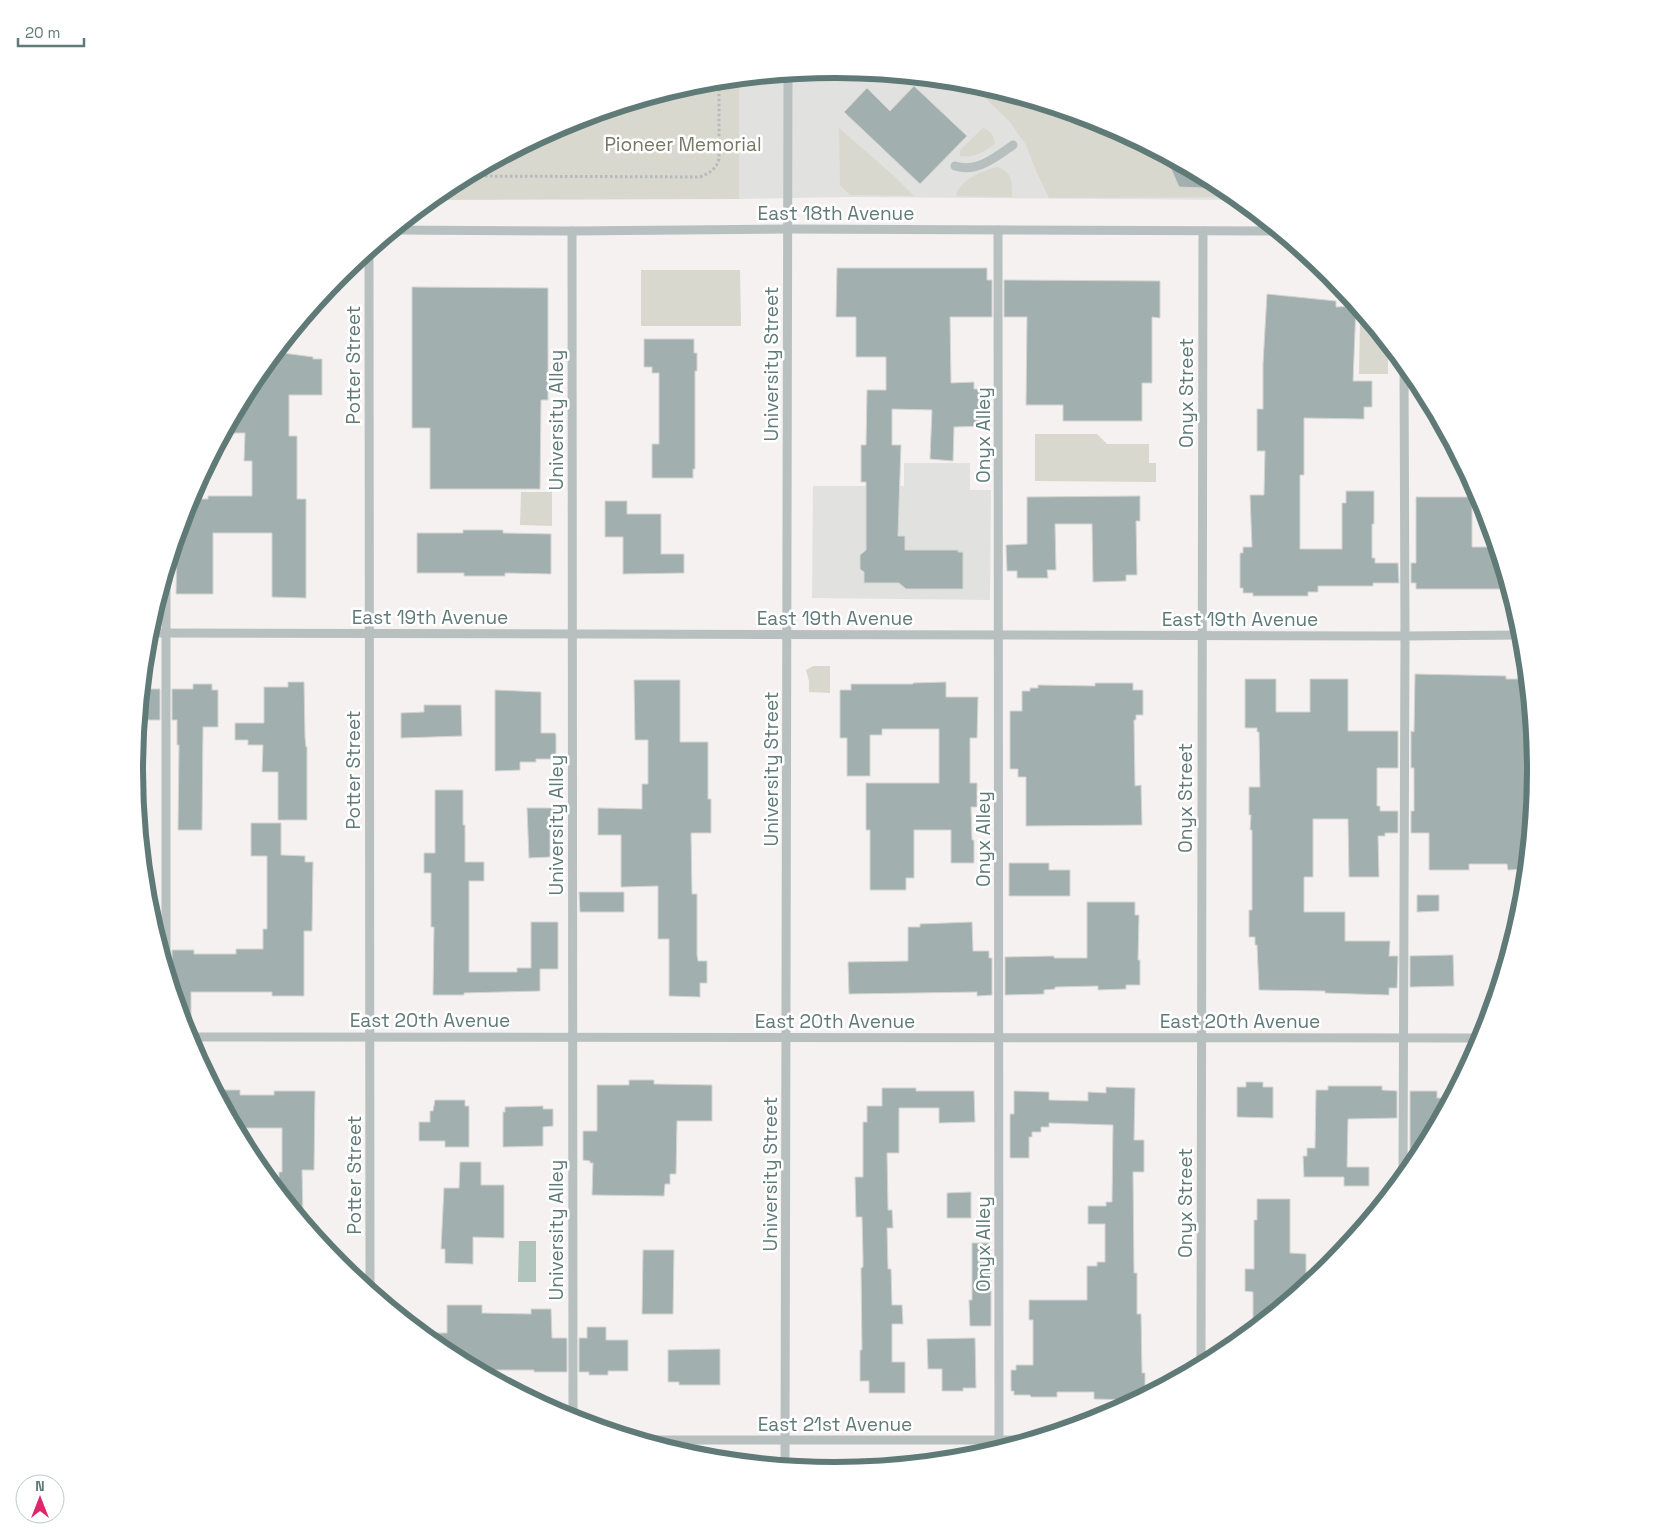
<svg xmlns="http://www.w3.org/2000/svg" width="1670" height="1539" viewBox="0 0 1670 1539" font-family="'Space Grotesk',sans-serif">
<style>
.built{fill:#e1e2e0}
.green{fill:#d9d8cf}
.water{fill:#b1c3bd}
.building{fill:#a1b0ae;stroke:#d5d4d3}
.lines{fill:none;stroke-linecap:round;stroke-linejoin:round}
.path{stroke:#b5baba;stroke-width:3;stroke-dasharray:2.5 2.5;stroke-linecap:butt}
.minor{stroke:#b8c0bf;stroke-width:9}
.labels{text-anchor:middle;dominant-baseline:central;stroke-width:5;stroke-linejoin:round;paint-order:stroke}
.park-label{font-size:19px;fill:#747862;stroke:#fff}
.street-label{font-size:19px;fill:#5f7a77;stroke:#fff}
.rim{fill:none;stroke:#5f7a77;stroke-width:6}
</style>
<rect width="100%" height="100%" fill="#f4f1f0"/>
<!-- built -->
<g class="built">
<polygon points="835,69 972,82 1103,122 1225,187 1241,200 850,197 739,199 739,78"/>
<polygon points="904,463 970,463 970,490 991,490 990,600 812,598 813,486 904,486"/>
</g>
<!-- green -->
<g class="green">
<polygon points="739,78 739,199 430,200 446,187 567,122 699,82"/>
<polygon points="987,87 1103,122 1225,187 1237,197 1049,198 1036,171 1026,145 1010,122 980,93"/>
<polygon points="839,128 894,176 914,196 850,195 840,185"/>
<path d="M 983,128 C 991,131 994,136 995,144 C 984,152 974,158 960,156 L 960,150 Z"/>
<path d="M 997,167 C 1013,172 1012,182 1012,197 L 956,196 C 960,179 982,171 997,167 Z"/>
<polygon points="641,270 740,270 741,326 641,326"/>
<polygon points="1360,319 1368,319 1388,344 1388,374 1359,374"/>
<polygon points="1035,434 1097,434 1107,444 1149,444 1149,463 1156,463 1156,482 1035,481"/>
<polygon points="521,492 552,492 552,526 520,525"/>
<polygon points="813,666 830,666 830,693 809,692 809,681 806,670"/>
</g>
<!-- water -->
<polygon class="water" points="519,1241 536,1241 536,1282 518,1282"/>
<!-- building -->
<g class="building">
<polygon points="914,86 967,136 920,184 844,112 867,88 890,111"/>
<polygon points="1165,155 1225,187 1227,189 1179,187"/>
<polygon points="837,268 987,268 987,280 992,280 992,317 950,317 951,383 974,382 974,389 981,389 982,405 989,405 989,426 954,427 953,461 930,459 932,410 892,409 892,445 901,445 898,536 905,536 905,550 958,550 958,552 963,552 963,589 906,589 899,583 864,583 864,572 860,569 860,555 866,550 866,482 861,482 861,445 866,445 867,390 886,390 886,357 856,357 856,317 836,317"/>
<polygon points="1004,280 1160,281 1160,318 1152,317 1152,383 1142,383 1142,421 1063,421 1063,405 1026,405 1027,317 1004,317"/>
<polygon points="412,287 548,288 548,400 541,400 540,489 430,489 430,428 412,428"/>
<polygon points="1267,294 1336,301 1336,307 1356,306 1353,381 1372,381 1372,407 1364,407 1364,419 1304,418 1304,475 1300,475 1300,549 1342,549 1342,503 1346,503 1346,491 1374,491 1374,524 1372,524 1372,558 1375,558 1375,563 1398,563 1399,583 1373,583 1373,586 1318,586 1318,592 1308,592 1308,596 1253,596 1253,593 1243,593 1243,588 1240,588 1240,553 1243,553 1243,547 1252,547 1250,495 1264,495 1265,451 1257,451 1257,409 1263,409 1263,364"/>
<polygon points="644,339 694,339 694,353 697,353 697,371 695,371 695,469 693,469 693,478 652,478 652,444 659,444 659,373 652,373 652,367 644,367"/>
<polygon points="275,352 313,357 313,359 322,359 322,395 289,395 289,436 297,436 297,499 306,499 306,598 272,597 272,533 213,533 213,594 176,594 177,538 189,499 208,499 208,496 252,496 252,461 244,461 245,433 224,433 253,380"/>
<polygon points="1140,496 1140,521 1136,521 1137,575 1126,575 1126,581 1093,582 1092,524 1055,524 1056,570 1047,570 1048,578 1017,578 1017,571 1007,571 1006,545 1027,544 1027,497"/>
<polygon points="1416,497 1472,497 1472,547 1496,547 1508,586 1500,585 1500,589 1416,589 1416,583 1411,583 1411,563 1416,563"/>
<polygon points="605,501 627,501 627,514 661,514 661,554 684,554 684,573 623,574 623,537 605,537"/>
<polygon points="463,530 503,530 503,533 551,534 551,574 505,573 505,576 464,576 464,573 417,573 417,533 463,533"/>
<polygon points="1415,674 1506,676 1506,679 1527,679 1536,770 1526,869 1508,870 1507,864 1469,864 1469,870 1429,870 1429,833 1411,833 1411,811 1414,811 1414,768 1411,768 1411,731 1414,732"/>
<polygon points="1245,679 1276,679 1276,712 1310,712 1310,679 1348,679 1348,731 1398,731 1398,768 1377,768 1377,806 1380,806 1380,811 1398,811 1398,833 1385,833 1385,836 1378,836 1379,877 1349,877 1348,819 1313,819 1313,877 1304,877 1304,912 1345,912 1345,941 1390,941 1389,956 1398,956 1397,988 1389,988 1389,995 1325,993 1325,991 1259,990 1257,945 1255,945 1255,937 1249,937 1249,910 1252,910 1252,830 1250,830 1251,815 1249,815 1249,787 1260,787 1259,732 1257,732 1257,728 1245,728"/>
<polygon points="634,680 680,680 680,742 708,742 708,799 711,799 711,833 691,833 692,894 697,894 697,955 698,961 707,961 707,983 700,983 700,997 669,996 669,939 658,939 658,886 621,887 621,835 598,835 598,808 642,809 642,784 648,784 648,740 635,740"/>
<polygon points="288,682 304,682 305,737 306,747 307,747 307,820 278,820 278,772 262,772 263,745 248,745 248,740 235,740 235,723 264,723 264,687 288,687"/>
<polygon points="946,682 946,697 978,697 977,738 970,738 970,783 977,783 977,807 971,807 972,840 974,840 974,863 951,863 951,830 914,830 914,878 906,878 906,890 870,890 870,830 866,830 866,783 939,783 939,729 882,729 882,735 870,735 870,776 847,776 847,738 840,738 840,690 851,690 851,684 913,684 913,683"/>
<polygon points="1095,683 1133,683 1133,690 1143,690 1143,715 1136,715 1136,720 1134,720 1135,786 1141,785 1142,825 1026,826 1026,777 1018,777 1018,769 1010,769 1010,711 1022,711 1022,691 1030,691 1030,688 1038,688 1038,685 1095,686"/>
<polygon points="193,684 212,684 212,690 218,690 218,727 203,727 202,830 178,830 179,745 177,745 177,720 172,720 172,689 193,689"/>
<polygon points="142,689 160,689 160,720 139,720"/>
<polygon points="495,690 541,692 541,733 555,733 556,735 556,759 536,759 536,762 520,762 520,770 495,771"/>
<polygon points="424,705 461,705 462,736 401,738 401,713 424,712"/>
<polygon points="435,790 463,790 463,825 465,825 465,862 484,862 484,881 469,881 469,972 517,972 517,968 531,968 531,922 558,922 558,969 540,969 540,991 464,993 464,995 433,995 434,927 431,927 431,873 424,873 424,853 435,853"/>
<polygon points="527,808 556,808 556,829 550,829 550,857 529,858"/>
<polygon points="251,823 281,823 281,855 305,856 305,862 313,862 312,931 304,931 304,996 272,996 272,992 191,992 191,1031 186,1031 167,971 171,969 172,965 172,950 194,950 194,954 236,954 236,949 263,949 263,929 267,929 267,856 251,856"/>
<polygon points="1009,863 1049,863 1049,870 1070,870 1070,896 1009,896"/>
<polygon points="579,892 624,892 624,912 580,912"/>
<polygon points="1417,895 1439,895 1439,911 1417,912"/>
<polygon points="1087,902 1135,902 1135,915 1139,915 1138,960 1140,960 1140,985 1126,985 1126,989 1098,990 1098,986 1055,987 1055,989 1044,990 1044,994 1005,995 1005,957 1054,956 1054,958 1087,958"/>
<polygon points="972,922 973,951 989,951 989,958 992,958 992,995 977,996 977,992 849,994 848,962 908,961 908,927 920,927 920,924"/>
<polygon points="1453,955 1454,986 1410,987 1410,956"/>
<polygon points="629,1080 654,1080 654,1084 712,1085 712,1121 677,1121 676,1174 670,1174 670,1184 665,1184 664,1196 592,1195 593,1163 590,1163 590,1161 583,1160 583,1131 597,1131 597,1085 629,1085"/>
<polygon points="1246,1082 1263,1082 1263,1087 1273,1087 1273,1118 1237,1117 1237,1087 1246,1087"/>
<polygon points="1328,1086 1382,1086 1382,1090 1397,1091 1397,1118 1348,1119 1347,1167 1369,1167 1369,1186 1344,1186 1344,1177 1304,1177 1303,1156 1307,1156 1307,1148 1315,1148 1316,1090 1328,1090"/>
<polygon points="1106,1087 1135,1088 1134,1140 1144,1140 1144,1172 1133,1172 1134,1273 1137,1273 1137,1314 1141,1314 1142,1373 1145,1373 1145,1395 1135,1400 1094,1399 1094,1392 1057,1392 1057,1397 1031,1397 1030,1395 1014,1395 1014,1391 1011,1391 1011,1370 1016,1370 1016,1365 1033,1365 1033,1320 1029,1320 1029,1300 1087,1300 1087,1266 1097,1266 1097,1262 1105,1262 1105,1224 1088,1224 1088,1206 1106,1206 1106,1202 1112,1202 1113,1125 1049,1123 1049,1127 1041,1127 1041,1132 1032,1132 1032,1137 1029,1137 1029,1158 1010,1158 1010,1114 1014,1114 1014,1091 1049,1092 1049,1100 1088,1101 1088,1092 1106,1093"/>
<polygon points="882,1088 916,1088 916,1091 974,1091 975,1122 939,1123 939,1108 899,1108 899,1153 887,1153 888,1210 892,1210 893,1228 887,1228 888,1269 891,1269 892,1305 902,1305 903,1324 892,1324 892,1362 905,1362 905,1393 869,1393 869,1381 860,1381 860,1350 862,1350 861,1268 863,1267 863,1257 862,1217 856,1217 855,1177 863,1177 863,1122 867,1122 867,1106 882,1106"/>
<polygon points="216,1090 240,1090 240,1095 274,1095 274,1091 315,1091 314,1170 302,1170 303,1220 279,1191 279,1172 282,1172 282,1128 240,1128 240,1135"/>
<polygon points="1410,1091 1437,1091 1437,1098 1450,1098 1417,1159 1410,1168"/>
<polygon points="435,1100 465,1100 465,1106 469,1106 469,1147 445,1147 445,1141 419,1141 419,1122 430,1122 430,1111 433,1111"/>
<polygon points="543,1106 543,1109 553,1109 553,1126 543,1127 543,1146 503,1147 503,1112 505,1112 505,1107"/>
<polygon points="460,1162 481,1162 481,1185 504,1185 504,1238 473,1237 473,1264 445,1263 445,1249 441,1249 444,1188 459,1188"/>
<polygon points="971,1192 971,1218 947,1218 947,1193"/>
<polygon points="1257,1199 1290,1199 1290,1253 1306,1254 1306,1285 1253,1329 1253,1292 1245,1291 1245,1269 1254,1269 1254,1220 1257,1220"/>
<polygon points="972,1243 991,1243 991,1326 970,1326 969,1300 972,1300"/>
<polygon points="643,1250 674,1250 673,1314 642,1314"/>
<polygon points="447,1305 482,1305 482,1313 531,1314 531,1309 551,1309 552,1338 567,1338 567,1372 534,1372 534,1370 490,1370 490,1376 445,1352 422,1333 447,1333"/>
<polygon points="587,1327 606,1327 606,1340 628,1340 628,1371 608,1371 608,1375 589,1375 589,1372 579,1372 579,1338 587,1338"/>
<polygon points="975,1338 976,1388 963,1388 963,1391 942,1391 942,1369 928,1369 927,1339"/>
<polygon points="720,1349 720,1385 679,1385 679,1382 668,1382 668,1350"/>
</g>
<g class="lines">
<!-- path -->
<path class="path" d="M 465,176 L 700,177 C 710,173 716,169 719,159 L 719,80"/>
<!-- minor -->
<g class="minor">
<path d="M 955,166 C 977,173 996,157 1013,145"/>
<polyline points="393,230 572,231 788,229 1278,231"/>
<polyline points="998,230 999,1448"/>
<polyline points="572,231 573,1419"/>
<polyline points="369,249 370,1290"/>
<polyline points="148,633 1405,636 1522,635"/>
<polyline points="166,965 166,573"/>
<polyline points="187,1037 1482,1038"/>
<polyline points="1403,1176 1405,636 1404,363"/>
<polyline points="1201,1365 1203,231"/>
<polyline points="644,1440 1026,1440"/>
<polyline points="785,1465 788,73"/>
</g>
</g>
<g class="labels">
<!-- park labels -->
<g class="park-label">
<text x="683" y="144">Pioneer Memorial</text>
</g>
<!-- street labels -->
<g class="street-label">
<text x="836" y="213">East 18th Avenue</text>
<text transform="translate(771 364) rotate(-90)">University Street</text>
<text transform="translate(353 365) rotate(-90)">Potter Street</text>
<text transform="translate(1186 393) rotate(-90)">Onyx Street</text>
<text transform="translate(556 420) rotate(-90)">University Alley</text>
<text transform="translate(983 435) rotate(-90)">Onyx Alley</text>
<text x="430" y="617">East 19th Avenue</text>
<text x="835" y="618">East 19th Avenue</text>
<text x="1240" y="619">East 19th Avenue</text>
<text transform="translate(771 769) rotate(-90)">University Street</text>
<text transform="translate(353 770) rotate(-90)">Potter Street</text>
<text transform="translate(1185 798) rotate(-90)">Onyx Street</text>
<text transform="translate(556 825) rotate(-90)">University Alley</text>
<text transform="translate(983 839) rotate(-90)">Onyx Alley</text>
<text x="430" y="1020">East 20th Avenue</text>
<text x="835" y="1021">East 20th Avenue</text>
<text x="1240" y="1021">East 20th Avenue</text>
<text transform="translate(770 1174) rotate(-90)">University Street</text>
<text transform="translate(354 1175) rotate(-90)">Potter Street</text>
<text transform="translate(1185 1203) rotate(-90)">Onyx Street</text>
<text transform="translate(556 1230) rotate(-90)">University Alley</text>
<text transform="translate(983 1244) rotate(-90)">Onyx Alley</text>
<text x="835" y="1424">East 21st Avenue</text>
</g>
</g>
<!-- crop -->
<path d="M0 0H1670V1539H0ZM143 770a692 692 0 1 1 1384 0a692 692 0 1 1-1384 0Z" fill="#fff" fill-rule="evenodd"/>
<path class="rim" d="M143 770a692 692 0 1 1 1384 0a692 692 0 1 1-1384 0Z"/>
<!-- north arrow -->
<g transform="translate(40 1499)"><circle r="24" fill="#ffffff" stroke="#bfcac9"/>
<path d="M0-4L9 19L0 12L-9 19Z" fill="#df256b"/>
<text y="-8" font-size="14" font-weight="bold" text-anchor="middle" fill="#5f7a77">N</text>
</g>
<!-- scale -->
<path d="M18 38v8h66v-8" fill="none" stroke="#5f7a77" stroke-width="2.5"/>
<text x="25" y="38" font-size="15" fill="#5f7a77" stroke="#ffffff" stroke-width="4" paint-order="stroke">20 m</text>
</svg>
